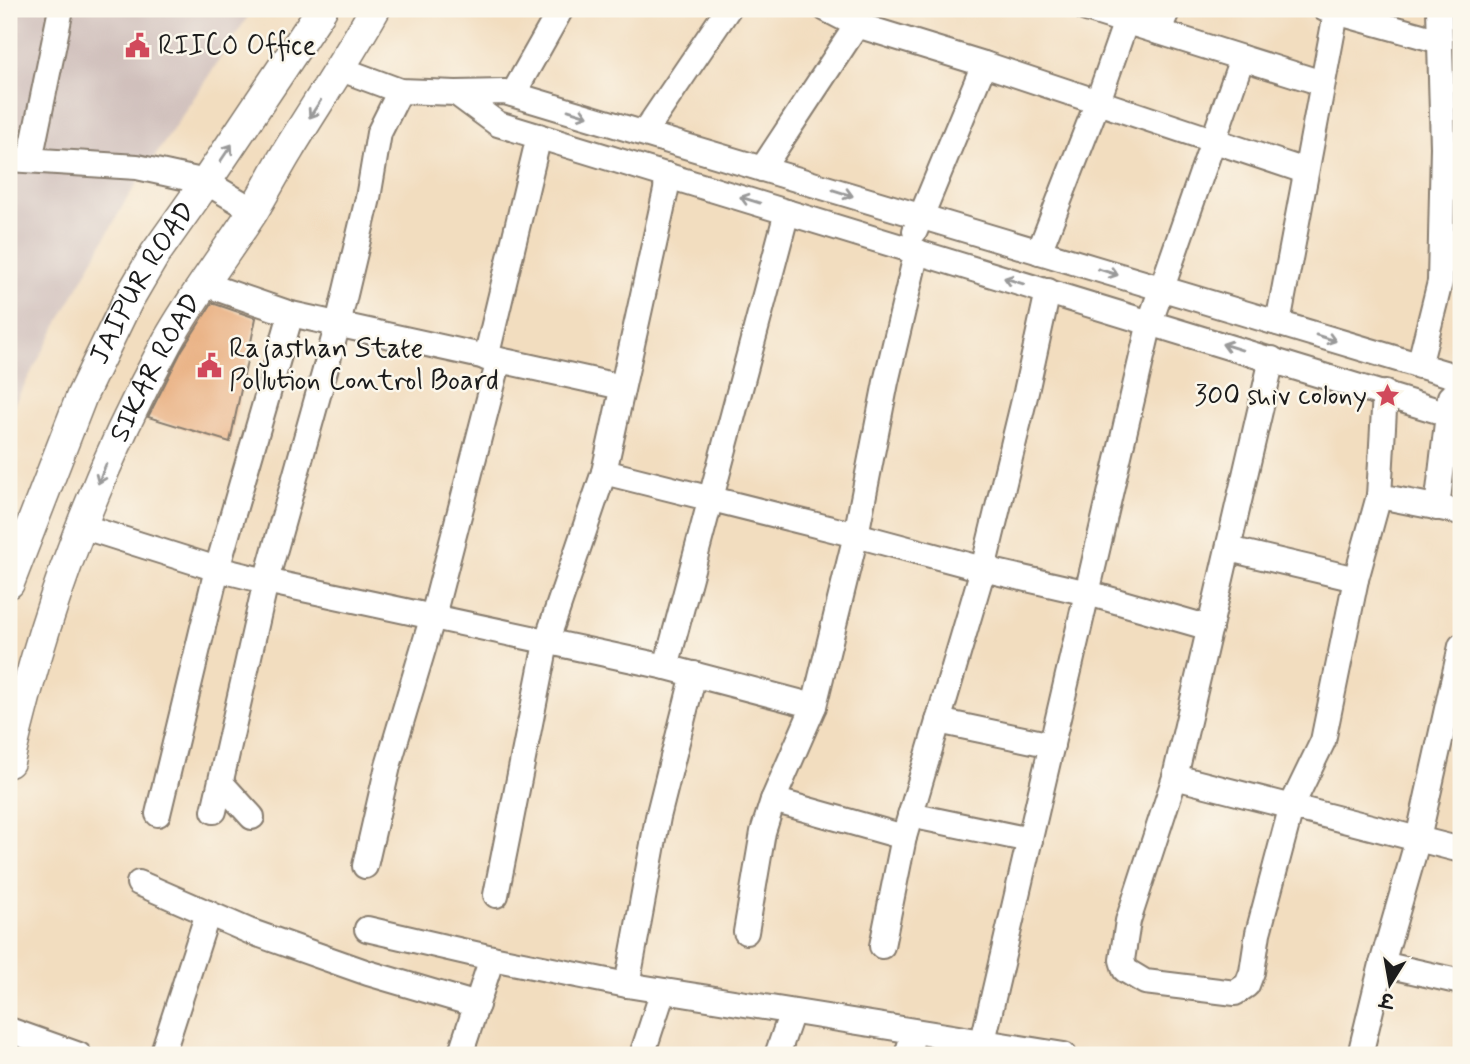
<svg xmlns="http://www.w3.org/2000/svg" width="1470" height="1064" viewBox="0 0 1470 1064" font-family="Mynerve,'Playpen Sans Deva',sans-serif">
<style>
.industrial{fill:#d0c0bc}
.green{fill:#b6d880;stroke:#697a4e;stroke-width:2}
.building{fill:#eab386}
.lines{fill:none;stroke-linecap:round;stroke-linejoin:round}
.minor-casing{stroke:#877c6e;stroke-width:28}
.major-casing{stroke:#877c6e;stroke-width:33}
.minor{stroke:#fff;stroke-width:24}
.major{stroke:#fff;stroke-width:30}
.oneway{stroke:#999}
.labels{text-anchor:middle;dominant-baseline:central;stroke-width:5;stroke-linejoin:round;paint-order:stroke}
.poi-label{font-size:28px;fill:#1c1c1c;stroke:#fbf7ec;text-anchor:start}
.street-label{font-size:28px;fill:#1c1c1c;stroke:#fbf7ec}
</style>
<rect width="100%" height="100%" fill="#fbf7ec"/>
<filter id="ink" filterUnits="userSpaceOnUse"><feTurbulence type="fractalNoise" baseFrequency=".0143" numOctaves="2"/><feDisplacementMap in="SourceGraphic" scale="14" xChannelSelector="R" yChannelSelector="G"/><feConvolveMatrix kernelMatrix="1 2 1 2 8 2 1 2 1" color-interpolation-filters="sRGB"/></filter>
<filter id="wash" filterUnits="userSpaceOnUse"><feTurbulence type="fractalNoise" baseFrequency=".00686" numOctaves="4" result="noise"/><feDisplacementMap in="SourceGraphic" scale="28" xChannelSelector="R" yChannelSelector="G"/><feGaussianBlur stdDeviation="1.57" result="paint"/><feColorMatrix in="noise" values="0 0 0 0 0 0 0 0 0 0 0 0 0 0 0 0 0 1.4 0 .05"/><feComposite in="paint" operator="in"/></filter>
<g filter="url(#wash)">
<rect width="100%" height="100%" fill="#f2ddbf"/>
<!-- industrial -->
<polygon class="industrial" points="9,9 253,9 126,200 9,413"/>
<!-- green -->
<polygon class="green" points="1443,147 1461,147 1461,289 1440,282"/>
<g id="blocks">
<!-- building -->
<polygon class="building" points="212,303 256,318 230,442 148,417 182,350"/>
</g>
</g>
<g filter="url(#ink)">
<use href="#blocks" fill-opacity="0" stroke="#877c6e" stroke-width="2"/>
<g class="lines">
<defs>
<g id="minor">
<polyline points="826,9 857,25 984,64 1305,171"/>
<polyline points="1086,9 1322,83"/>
<polyline points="1325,9 1440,41"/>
<polyline points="1158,32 1168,9"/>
<polyline points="341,69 400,91 456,93 505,92 1461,378"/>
<polyline points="456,93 498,124 1461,418"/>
<polyline points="513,94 561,9"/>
<polyline points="644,133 728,9"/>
<polyline points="9,159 137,167 206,182 253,210"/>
<polyline points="30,160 61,9"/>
<polyline points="762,169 857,25"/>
<polyline points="915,231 984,64"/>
<polyline points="1039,252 1098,101 1126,21"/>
<polyline points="204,284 291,314 622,387"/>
<polyline points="1278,323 1336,13"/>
<polyline points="486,358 539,136"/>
<polyline points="1272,359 1175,777 1128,921 1122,960 1125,970 1145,982 1235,993 1247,985 1252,972 1258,933 1292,805 1323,741 1356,579 1379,496 1385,393"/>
<polyline points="1419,366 1440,282 1443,147 1439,9"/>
<polyline points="604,472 856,535 983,569 1088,593 1210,628"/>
<polyline points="1379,496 1461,512"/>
<polyline points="1437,508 1450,397"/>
<polyline points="81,526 217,569 266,581 666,667 814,706"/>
<polyline points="1229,549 1356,579"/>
<polyline points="666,667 787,212"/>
<polyline points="938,721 1052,745"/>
<polyline points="1175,777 1461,850"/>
<polyline points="221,783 252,817"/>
<polyline points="773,800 904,837"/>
<polyline points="214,811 266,581 338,324 368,198 379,133 400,91"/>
<polyline points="158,814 217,569 291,314"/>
<polyline points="910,815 1030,840"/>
<polyline points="365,866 388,766 433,616 499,360"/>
<polyline points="139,883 249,931 368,973 477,1005"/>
<polyline points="496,895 546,643 604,472 666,190 667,175"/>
<polyline points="367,929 492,958 627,985 1064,1055"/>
<polyline points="746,932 763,832 773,800 814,706 856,535 886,382 917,251"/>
<polyline points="882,946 904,837 983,569 1026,392 1048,291"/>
<polyline points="1382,964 1461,982"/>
<polyline points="627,985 658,817 694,674"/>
<polyline points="9,1030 79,1055"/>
<polyline points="983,1041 1150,322 1242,58"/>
<polyline points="162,1055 208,913"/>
<polyline points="460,1055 492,958"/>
<polyline points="642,1055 663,991"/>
<polyline points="777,1055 792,1012"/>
<polyline points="907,1055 914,1032"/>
<polyline points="1360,1055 1382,964 1418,839 1461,646"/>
</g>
<g id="major">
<path id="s1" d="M 9,583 L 82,395 L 127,302 L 155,254 L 206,182 L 322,9"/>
<path id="s2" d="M 9,762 C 42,616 95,474 167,342 C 192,297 224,256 252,213 C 265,192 276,170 289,149 C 318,102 348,57 375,9"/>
</g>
</defs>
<!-- minor casing -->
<use href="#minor" class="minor-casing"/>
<!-- major casing -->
<use href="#major" class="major-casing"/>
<!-- minor -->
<use href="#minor" class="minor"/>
<!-- major -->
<use href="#major" class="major"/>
</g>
<!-- one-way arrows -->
<defs><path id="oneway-shaft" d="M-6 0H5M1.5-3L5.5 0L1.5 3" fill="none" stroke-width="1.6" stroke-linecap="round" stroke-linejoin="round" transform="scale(1.75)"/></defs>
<g class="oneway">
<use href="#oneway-shaft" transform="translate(315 109) rotate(123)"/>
<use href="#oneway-shaft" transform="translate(578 113) rotate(17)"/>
<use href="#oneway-shaft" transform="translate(226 153) rotate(-56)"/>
<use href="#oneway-shaft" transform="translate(843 193) rotate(17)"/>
<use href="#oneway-shaft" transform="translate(750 200) rotate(-163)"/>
<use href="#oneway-shaft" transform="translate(1108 272) rotate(17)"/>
<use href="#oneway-shaft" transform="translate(1014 281) rotate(-163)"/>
<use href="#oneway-shaft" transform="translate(1326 338) rotate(17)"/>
<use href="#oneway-shaft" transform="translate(1232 347) rotate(-163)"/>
<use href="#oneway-shaft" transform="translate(102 474) rotate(112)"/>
</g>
</g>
<!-- icons -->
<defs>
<symbol id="civic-bare" viewBox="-9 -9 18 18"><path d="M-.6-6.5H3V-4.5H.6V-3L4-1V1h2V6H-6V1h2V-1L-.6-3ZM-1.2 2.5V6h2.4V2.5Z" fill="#d1495b" stroke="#fbf7ec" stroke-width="2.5" paint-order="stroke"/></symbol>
<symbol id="sight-bare" viewBox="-9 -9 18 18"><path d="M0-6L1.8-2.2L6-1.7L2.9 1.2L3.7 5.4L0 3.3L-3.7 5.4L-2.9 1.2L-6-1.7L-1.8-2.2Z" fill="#d1495b" stroke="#fbf7ec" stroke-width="2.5" paint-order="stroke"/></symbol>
</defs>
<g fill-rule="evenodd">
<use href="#civic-bare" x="120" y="28" width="35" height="35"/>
<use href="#civic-bare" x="192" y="348" width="35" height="35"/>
<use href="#sight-bare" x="1370" y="378" width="35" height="35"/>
</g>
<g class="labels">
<!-- poi labels -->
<g class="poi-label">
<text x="158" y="46">RIICO Office</text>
<text x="229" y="349">Rajasthan State<tspan x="229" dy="32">Pollution Control Board</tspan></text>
<text x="1367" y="396" text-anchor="end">300 shiv colony</text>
</g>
<!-- street labels -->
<g class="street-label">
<text stroke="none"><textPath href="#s1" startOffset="329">JAIPUR ROAD</textPath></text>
<text stroke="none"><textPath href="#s2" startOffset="422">SIKAR ROAD</textPath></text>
</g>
</g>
<!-- margin -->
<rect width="1470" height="1064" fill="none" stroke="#fbf7ec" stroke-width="35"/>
<!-- north arrow -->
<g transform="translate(1390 984) rotate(191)" stroke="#fbf7ec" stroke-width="5" paint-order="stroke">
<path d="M0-5L12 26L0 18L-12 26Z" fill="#1c1c1c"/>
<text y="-10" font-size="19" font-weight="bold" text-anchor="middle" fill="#1c1c1c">उ</text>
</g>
</svg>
